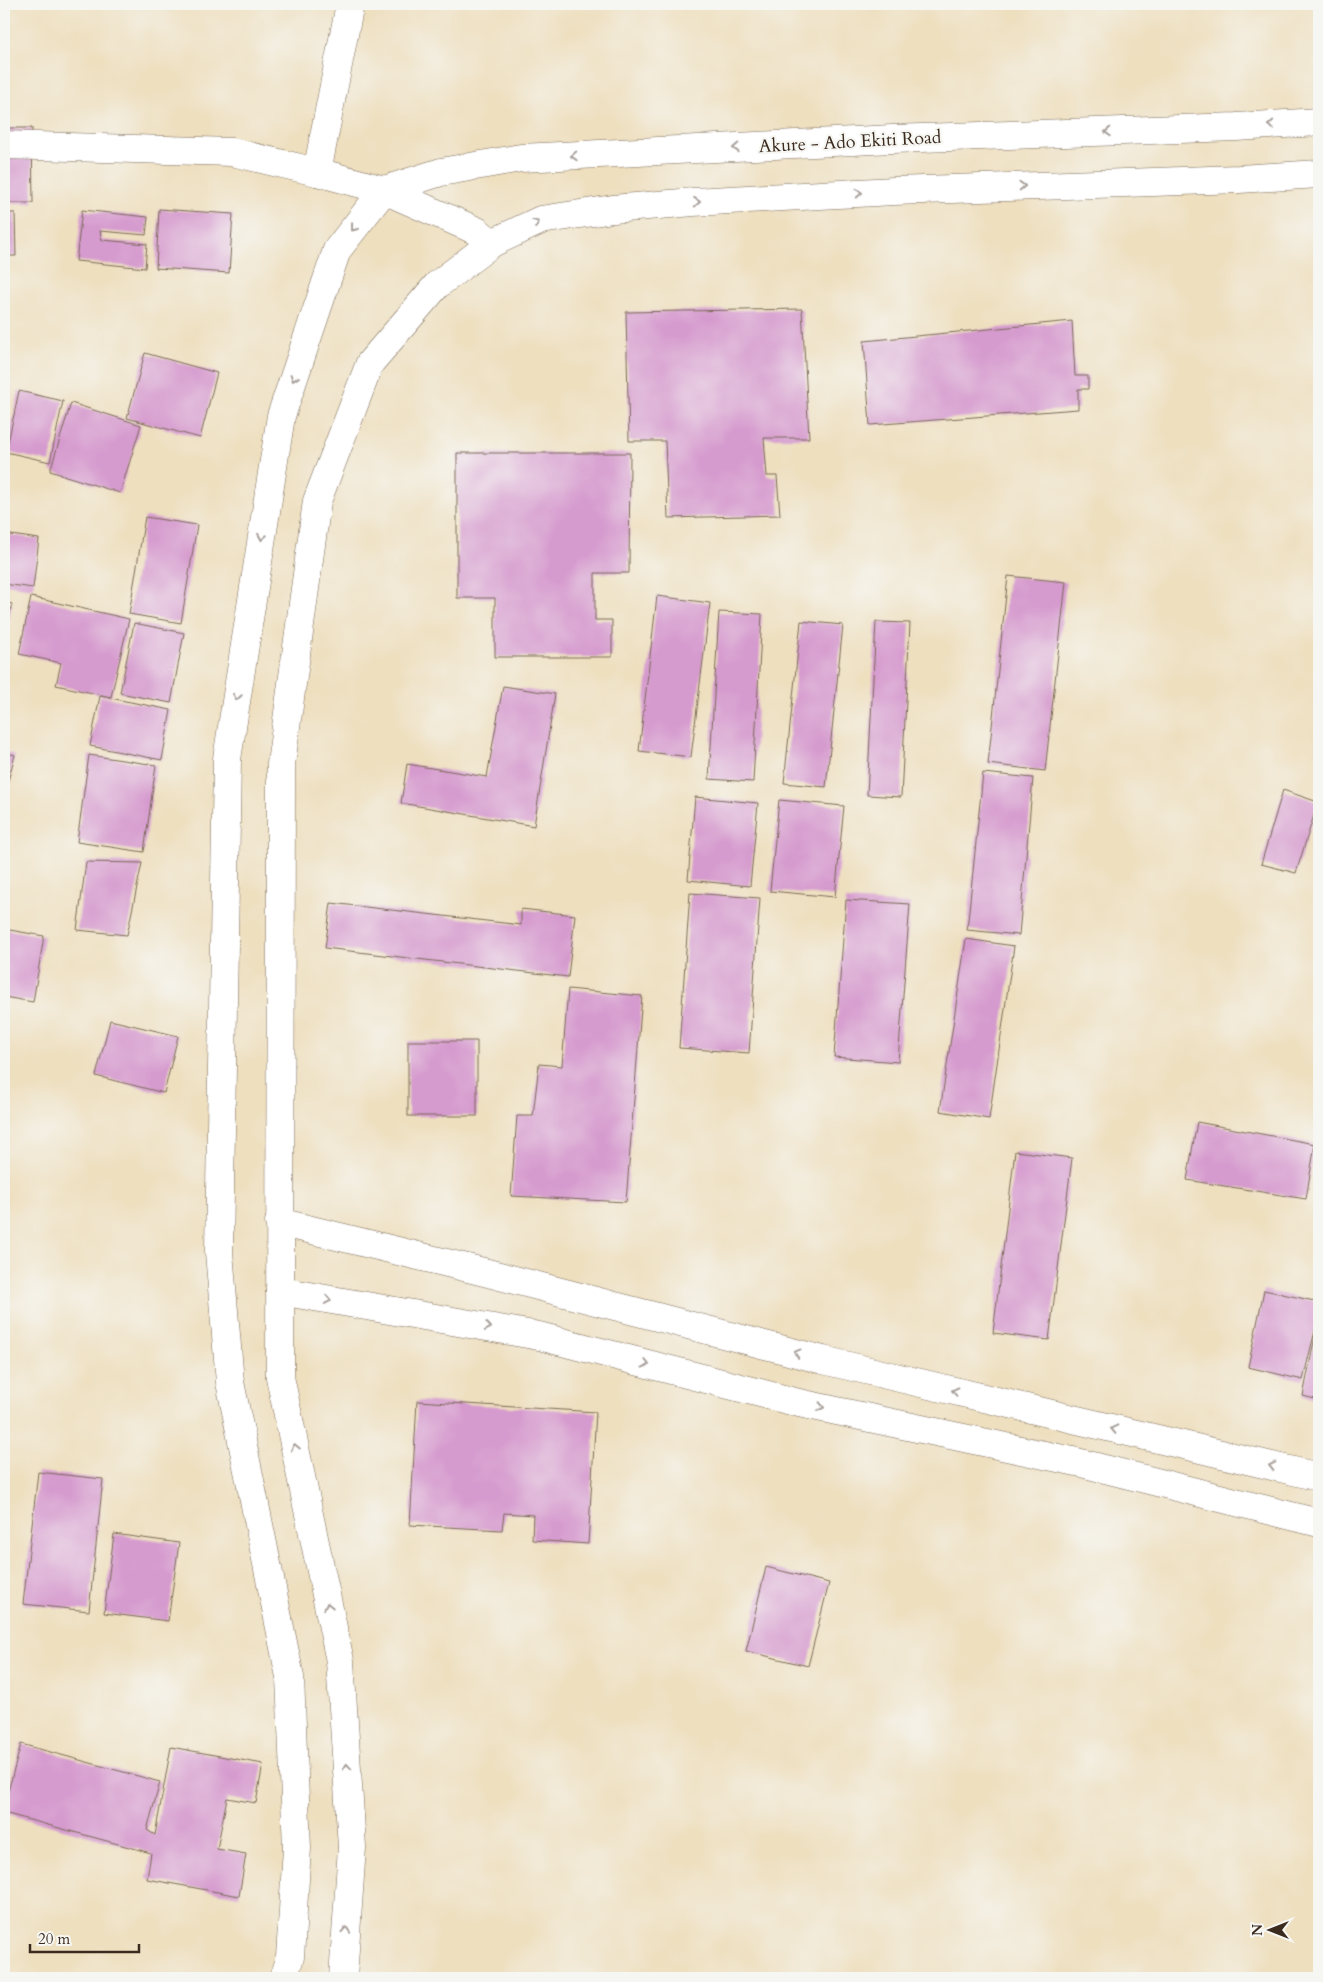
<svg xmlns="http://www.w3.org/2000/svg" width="1323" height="1982" viewBox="0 0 1323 1982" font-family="Cardo,serif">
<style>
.building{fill:#d59ace}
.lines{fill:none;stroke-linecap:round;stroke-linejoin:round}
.minor-casing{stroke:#7a6956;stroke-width:29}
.major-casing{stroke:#7a6956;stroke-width:29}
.minor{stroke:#fff;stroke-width:28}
.major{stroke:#fff;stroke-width:28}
.oneway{stroke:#a79f9a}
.labels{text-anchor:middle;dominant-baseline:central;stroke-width:4.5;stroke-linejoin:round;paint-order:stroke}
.street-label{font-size:18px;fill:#3b2a1e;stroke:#f6f6f2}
</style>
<rect width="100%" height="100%" fill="#f6f6f2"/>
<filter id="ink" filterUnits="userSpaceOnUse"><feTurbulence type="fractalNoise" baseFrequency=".02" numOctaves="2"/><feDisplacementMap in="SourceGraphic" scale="10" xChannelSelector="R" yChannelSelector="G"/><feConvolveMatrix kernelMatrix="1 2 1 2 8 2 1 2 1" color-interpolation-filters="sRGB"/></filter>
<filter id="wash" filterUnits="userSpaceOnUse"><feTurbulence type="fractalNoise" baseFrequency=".0096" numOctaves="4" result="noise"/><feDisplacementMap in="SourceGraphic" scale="20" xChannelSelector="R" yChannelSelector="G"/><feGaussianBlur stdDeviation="1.12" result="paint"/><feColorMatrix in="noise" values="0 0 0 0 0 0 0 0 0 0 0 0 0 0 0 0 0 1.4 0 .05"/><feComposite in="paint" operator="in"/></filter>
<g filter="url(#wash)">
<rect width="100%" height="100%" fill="#eedfbf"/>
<g id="blocks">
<!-- building -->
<g class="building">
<polygon points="4,128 32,128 33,203 4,203"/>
<polygon points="159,209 233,214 229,273 156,268"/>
<polygon points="82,210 148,217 146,235 100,231 102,240 147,244 145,268 76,261"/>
<polygon points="4,213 15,213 16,256 4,256"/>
<polygon points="802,309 809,438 764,438 767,476 777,476 780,515 668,518 665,441 629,441 626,312"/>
<polygon points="1072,321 1075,376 1088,376 1088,389 1078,389 1078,409 870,425 864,341"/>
<polygon points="145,353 217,373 200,438 127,418"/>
<polygon points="19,391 63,401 50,462 6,452"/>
<polygon points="71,403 141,425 120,493 50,471"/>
<polygon points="457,453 630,453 629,573 595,573 595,620 612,620 612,657 495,657 495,598 457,598"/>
<polygon points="145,517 197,525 181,623 129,614"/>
<polygon points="4,534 39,539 33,588 4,584"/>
<polygon points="1008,576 1066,582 1045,771 988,764"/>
<polygon points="657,596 710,603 691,757 639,751"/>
<polygon points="31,597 129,619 111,697 56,685 61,663 19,654"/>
<polygon points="4,602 12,604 5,636 4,636"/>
<polygon points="719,612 762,614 753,782 709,779"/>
<polygon points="801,621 843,625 826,787 784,783"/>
<polygon points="876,622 910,623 901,797 867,795"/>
<polygon points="134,623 184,633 171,703 120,693"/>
<polygon points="503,686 555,694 534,826 401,803 407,764 487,777"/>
<polygon points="100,696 171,710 162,760 90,746"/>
<polygon points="4,752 15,755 4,796"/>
<polygon points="89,755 156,765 144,852 77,842"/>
<polygon points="983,773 1033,778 1019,935 967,930"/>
<polygon points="1283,790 1318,802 1296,873 1261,864"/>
<polygon points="695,797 758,803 750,886 688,880"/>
<polygon points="779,800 844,806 835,897 770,891"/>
<polygon points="4,850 9,852 4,868"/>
<polygon points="86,862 142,863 127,935 77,930"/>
<polygon points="690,893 760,898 749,1053 679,1048"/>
<polygon points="846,900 910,904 898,1062 834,1057"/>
<polygon points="331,903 521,925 521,909 575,915 568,977 325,948"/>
<polygon points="4,929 44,936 33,1002 4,997"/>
<polygon points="966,939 1014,946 989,1119 940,1111"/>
<polygon points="568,989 642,996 626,1202 511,1196 517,1116 533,1116 539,1064 562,1066"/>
<polygon points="110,1020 178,1036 164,1093 96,1076"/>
<rect x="408" y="1041" width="69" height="75"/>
<polygon points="1197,1122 1315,1144 1306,1199 1187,1180"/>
<polygon points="1015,1151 1072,1158 1049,1340 993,1333"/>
<polygon points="1264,1290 1319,1302 1319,1314 1303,1380 1248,1367"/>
<polygon points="1318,1322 1319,1322 1319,1400 1303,1396"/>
<polygon points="417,1401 596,1412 588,1544 532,1540 533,1515 504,1513 502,1530 410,1525"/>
<polygon points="38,1472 103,1479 89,1611 23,1604"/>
<polygon points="114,1534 179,1543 168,1621 104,1613"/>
<polygon points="766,1567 829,1583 808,1666 746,1651"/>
<polygon points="21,1744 160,1782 147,1830 155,1835 171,1747 263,1764 256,1803 227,1798 217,1849 246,1854 239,1896 147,1879 151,1853 4,1813 4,1806"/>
</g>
</g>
</g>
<g filter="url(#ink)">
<use href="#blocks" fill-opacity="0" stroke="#7a6956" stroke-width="1"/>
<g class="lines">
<defs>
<g id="minor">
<polyline points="317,172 350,4"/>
<polyline points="279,1222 484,1272 823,1360 1319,1477"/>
<polyline points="280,1291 539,1336 799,1403 1077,1462 1319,1523"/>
</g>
<g id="major">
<polyline points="4,145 232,152 317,172 384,190 477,231 492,243"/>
<polyline points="384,190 441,172 521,158 892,139 1236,127 1319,122"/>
<polyline points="283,1978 290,1957 297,1848 290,1677 230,1382 219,1252 227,759 281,416 337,250 384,190"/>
<polyline points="343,1978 352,1847 340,1661 280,1377 281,764 317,501 370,363 437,285 492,243 541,220 613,209 693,202 894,191 1239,179 1319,174"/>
</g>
</defs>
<!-- minor casing -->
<use href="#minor" class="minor-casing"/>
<!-- major casing -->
<use href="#major" class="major-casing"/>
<!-- minor -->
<use href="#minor" class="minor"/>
<!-- major -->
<use href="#major" class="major"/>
</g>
<!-- one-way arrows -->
<defs><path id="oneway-chevron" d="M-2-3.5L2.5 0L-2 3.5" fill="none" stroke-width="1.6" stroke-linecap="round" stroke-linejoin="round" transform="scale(1.25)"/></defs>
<g class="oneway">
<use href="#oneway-chevron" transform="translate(1271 125) rotate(176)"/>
<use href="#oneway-chevron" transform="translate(1108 132) rotate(178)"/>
<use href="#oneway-chevron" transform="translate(736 148) rotate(177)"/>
<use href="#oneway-chevron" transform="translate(574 156) rotate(177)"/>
<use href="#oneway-chevron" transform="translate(1022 186) rotate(-2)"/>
<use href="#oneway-chevron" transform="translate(859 193) rotate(-3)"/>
<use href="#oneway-chevron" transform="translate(697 202) rotate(-4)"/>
<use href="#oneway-chevron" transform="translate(536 223) rotate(-21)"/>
<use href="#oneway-chevron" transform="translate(354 228) rotate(128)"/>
<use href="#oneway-chevron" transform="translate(294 378) rotate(109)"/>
<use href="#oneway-chevron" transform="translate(262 537) rotate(99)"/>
<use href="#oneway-chevron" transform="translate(237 697) rotate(99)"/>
<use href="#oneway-chevron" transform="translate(328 1300) rotate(10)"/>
<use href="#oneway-chevron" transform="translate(488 1327) rotate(10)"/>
<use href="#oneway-chevron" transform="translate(797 1353) rotate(-165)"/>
<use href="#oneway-chevron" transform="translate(646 1364) rotate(14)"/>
<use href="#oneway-chevron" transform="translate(955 1391) rotate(-167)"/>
<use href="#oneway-chevron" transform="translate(821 1407) rotate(12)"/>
<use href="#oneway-chevron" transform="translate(1114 1429) rotate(-167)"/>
<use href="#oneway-chevron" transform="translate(295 1447) rotate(-102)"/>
<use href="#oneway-chevron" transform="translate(1272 1466) rotate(-167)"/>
<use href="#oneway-chevron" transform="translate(328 1606) rotate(-102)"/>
<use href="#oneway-chevron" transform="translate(347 1767) rotate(-94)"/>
<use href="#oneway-chevron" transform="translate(346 1930) rotate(-86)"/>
</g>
</g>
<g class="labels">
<!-- street labels -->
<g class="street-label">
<text transform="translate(850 142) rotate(-3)">Akure - Ado Ekiti Road</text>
</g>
</g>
<!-- margin -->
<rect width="1323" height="1982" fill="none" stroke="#f6f6f2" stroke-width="20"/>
<!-- north arrow -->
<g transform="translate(1270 1930) rotate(270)" stroke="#f6f6f2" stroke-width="4" paint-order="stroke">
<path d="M0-4L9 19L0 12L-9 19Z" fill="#3b2a1e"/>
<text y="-8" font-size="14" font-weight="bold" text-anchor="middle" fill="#3b2a1e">N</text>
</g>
<!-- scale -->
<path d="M30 1944v8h109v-8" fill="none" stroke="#3b2a1e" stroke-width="2.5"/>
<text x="38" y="1944" font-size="15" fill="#3b2a1e" stroke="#f6f6f2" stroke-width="4" paint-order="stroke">20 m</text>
</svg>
